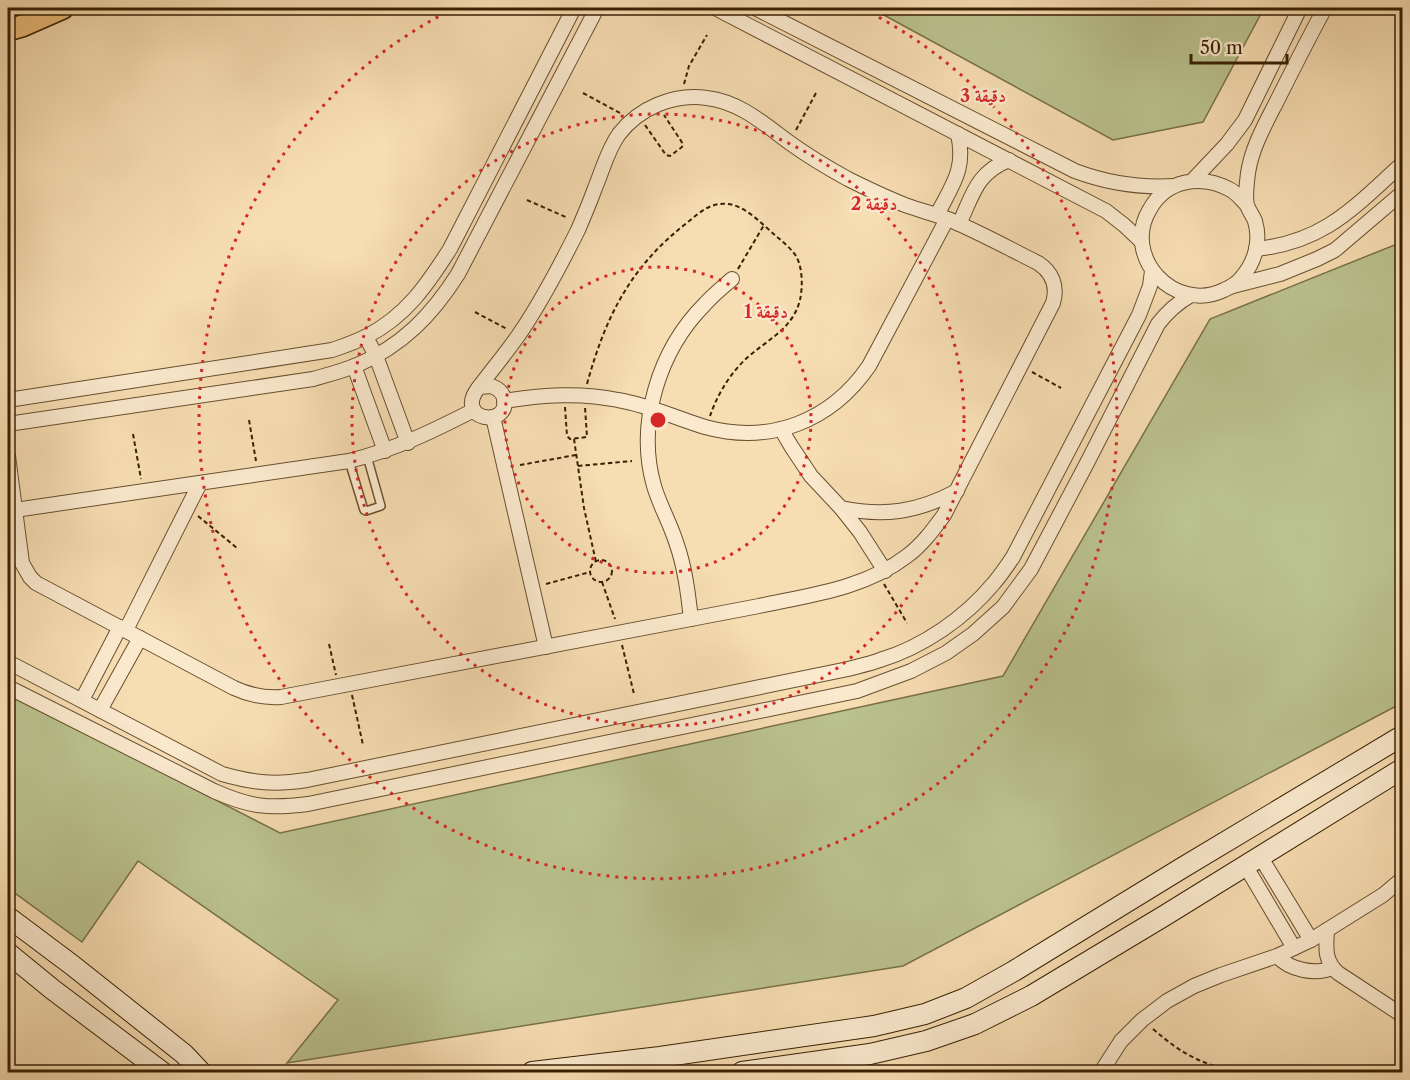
<svg xmlns="http://www.w3.org/2000/svg" width="1410" height="1080" viewBox="0 0 1410 1080" font-family="'Libre Caslon Text',Amiri,serif">
<style>
.green{fill:#bac28e;stroke:#797148;stroke-width:1.5}
.lines{fill:none;stroke-linecap:round;stroke-linejoin:round}
.lane-casing{stroke:#684f2f;stroke-width:10}
.street-casing{stroke:#684f2f;stroke-width:16}
.secondary-casing{stroke:#382003;stroke-width:22}
.primary-casing{stroke:#382003;stroke-width:24}
.path{stroke:#382003;stroke-width:2;stroke-dasharray:4.5 3;stroke-linecap:butt}
.lane{stroke:#fae9cd;stroke-width:7}
.street{stroke:#fae9cd;stroke-width:14}
.secondary{stroke:#fae9cd;stroke-width:20}
.primary{stroke:#ecbe79;stroke-width:21}
.ring{fill:none;stroke:#d62828;stroke-width:3;stroke-dasharray:3 6}
.centre{fill:#d62828;stroke:#fae9cd;stroke-width:3}
.ring-label{font-size:18px;text-anchor:middle;font-weight:bold;fill:#d62828;stroke:#fae9cd;stroke-width:4.5;stroke-linejoin:round;paint-order:stroke}
</style>
<rect width="100%" height="100%" fill="#f7ddb2"/>
<filter id="stains"><feTurbulence type="fractalNoise" baseFrequency=".00333" numOctaves="4"/><feColorMatrix values="0 0 0 0 .2 0 0 0 0 .09 0 0 0 0 .02 0 0 0 .5 -.17"/></filter>
<radialGradient id="worn" r=".72"><stop offset=".6" stop-color="#630" stop-opacity="0"/><stop offset="1" stop-color="#630" stop-opacity=".3"/></radialGradient>
<!-- green -->
<g class="green">
<polygon points="871,8 1264,8 1203,122 1113,140"/>
<polygon points="1402,242 1402,703 903,966 287,1063 338,1000 138,861 82,942 8,888 8,693 280,833 1003,676 1210,319"/>
</g>
<g class="lines">
<defs>
<polyline id="lane" points="349,461 364,510 366,511 381,506 367,456"/>
<g id="street">
<polyline points="715,8 1106,211 1124,225 1142,242"/>
<path d="M 755,8 L 1075,171 C 1107,183 1138,188 1173,186"/>
<polyline points="1193,180 1227,144 1245,120 1300,8"/>
<path d="M 1246,204 C 1241,199 1236,192 1229,189 C 1201,174 1166,180 1150,209 C 1121,256 1174,314 1224,290 C 1231,287 1238,283 1242,277 C 1255,262 1261,241 1255,221 C 1253,216 1249,211 1247,205 C 1245,198 1247,181 1248,173 C 1252,146 1267,121 1279,97 C 1294,67 1309,37 1325,8"/>
<path d="M 937,215 C 952,185 966,170 958,134"/>
<path d="M 959,224 C 973,195 976,173 1009,160"/>
<path d="M 1256,249 C 1325,242 1354,207 1402,164"/>
<polyline points="1233,286 1280,274 1317,259 1335,250 1402,193"/>
<polyline points="366,337 376,356 408,443"/>
<polyline points="354,366 385,451"/>
<path d="M 491,386 C 497,388 502,391 504,398 C 511,429 452,421 479,387 Z"/>
<path d="M 8,400 L 332,350 C 344,346 356,342 367,336 C 406,316 427,285 450,249 L 574,8"/>
<path d="M 504,401 C 542,395 580,392 618,400 C 648,405 676,418 705,427 C 771,445 831,421 869,366 L 947,219"/>
<polyline points="493,417 546,647"/>
<path d="M 8,424 L 313,379 C 327,375 343,371 357,365 C 402,346 432,315 458,274 L 597,8"/>
<polyline points="781,429 791,446 811,476 841,508 860,532 885,571"/>
<path d="M 8,456 L 22,563 L 30,577 L 36,583 L 234,688 C 249,695 264,698 281,697 L 759,606 C 810,595 864,589 907,556 C 922,545 933,530 944,515 L 1053,303 C 1058,286 1052,272 1038,263 C 1008,248 979,232 948,219 C 934,214 919,210 905,205 C 885,197 866,188 848,179 C 828,168 808,156 790,143 C 764,124 740,102 707,98 C 674,93 639,108 619,134 C 607,151 603,169 595,188 C 590,202 584,216 578,230 C 560,266 541,303 518,336 C 506,353 492,370 479,387"/>
<path d="M 841,508 C 884,517 918,512 957,491"/>
<path d="M 15,510 L 349,461 C 396,449 431,432 474,410"/>
<path d="M 691,619 C 688,593 685,567 676,542 C 670,523 660,506 654,486 C 636,423 659,350 705,304 C 713,295 723,287 732,279"/>
<polyline points="126,630 200,483"/>
<path d="M 8,662 L 222,774 C 254,783 274,785 307,780 L 848,669 C 859,666 869,664 880,660 C 923,647 965,618 994,583 C 1001,575 1007,566 1013,557 L 1139,315 L 1150,286 L 1152,271"/>
<path d="M 8,687 L 214,791 C 250,807 269,809 308,804 L 857,691 L 911,671 L 946,653 L 973,634 L 1003,607 L 1031,569 L 1087,463 L 1158,324 C 1168,311 1177,303 1191,295"/>
<polyline points="82,700 120,627"/>
<polyline points="100,710 140,638"/>
<polyline points="1260,856 1311,940"/>
<polyline points="1245,865 1294,948"/>
<path d="M 1327,930 C 1326,947 1324,961 1338,973 L 1402,1015"/>
<path d="M 1277,956 C 1290,970 1314,975 1333,968"/>
<polyline points="1101,1072 1121,1041 1142,1020 1167,1001 1194,986 1221,975 1277,956 1311,940 1383,895 1402,879"/>
</g>
<g id="secondary">
<polyline points="8,917 72,965 184,1054 201,1072"/>
<polyline points="8,953 52,989 162,1072"/>
<polyline points="532,1072 660,1057 874,1026 925,1014 966,998 1014,971 1182,868 1402,736"/>
<polyline points="742,1072 870,1054 926,1041 975,1024 1031,996 1164,916 1402,769"/>
</g>
<polyline id="primary" points="8,30 22,26 63,8"/>
</defs>
<!-- lane casing -->
<use href="#lane" class="lane-casing"/>
<!-- street casing -->
<use href="#street" class="street-casing"/>
<!-- secondary casing -->
<use href="#secondary" class="secondary-casing"/>
<!-- primary casing -->
<use href="#primary" class="primary-casing"/>
<!-- path -->
<g class="path">
<polyline points="684,84 689,66 707,35"/>
<polyline points="583,93 620,113"/>
<polyline points="645,125 666,155 670,156 682,147 683,144 664,115"/>
<polyline points="796,130 816,93"/>
<polyline points="527,200 568,218"/>
<polyline points="738,269 764,225"/>
<polyline points="475,312 507,329"/>
<polyline points="1032,372 1061,388"/>
<path d="M 587,384 C 606,315 631,266 688,222 C 700,212 711,202 728,204 C 746,206 763,225 776,236 C 782,241 788,246 793,252 C 803,263 803,286 800,300 C 793,328 769,339 749,356 C 731,372 718,393 710,416"/>
<polyline points="565,407 567,436 570,439 587,437 585,407"/>
<polyline points="249,420 256,461"/>
<polyline points="133,434 141,479"/>
<polyline points="574,439 584,508 596,562"/>
<polyline points="520,465 576,455"/>
<polyline points="578,466 632,461"/>
<polyline points="198,516 237,548"/>
<circle cx="601" cy="571" r="11"/>
<polyline points="602,582 615,619"/>
<polyline points="546,584 590,572"/>
<polyline points="884,584 907,623"/>
<polyline points="329,644 336,675"/>
<polyline points="622,645 634,694"/>
<polyline points="352,695 363,745"/>
<path d="M 1153,1029 C 1182,1054 1199,1063 1236,1072"/>
</g>
<!-- lane -->
<use href="#lane" class="lane"/>
<!-- street -->
<use href="#street" class="street"/>
<!-- secondary -->
<use href="#secondary" class="secondary"/>
<!-- primary -->
<use href="#primary" class="primary"/>
</g>
<!-- distance rings -->
<g class="ring">
<circle cx="658" cy="420" r="153"/>
<circle cx="658" cy="420" r="306"/>
<path d="M863 9A459 459 0 1 1 453 9"/>
</g>
<circle cx="658" cy="420" r="9" class="centre"/>
<g class="ring-label">
<text x="983" y="102">3 دقيقة</text>
<text x="874" y="210">2 دقيقة</text>
<text x="766" y="318">1 دقيقة</text>
</g>
<!-- margin -->
<rect width="1410" height="1080" fill="none" stroke="#f7ddb2" stroke-width="30"/>
<rect x="9" y="9" width="1392" height="1062" fill="none" stroke="#382003" stroke-width="3"/>
<rect x="15" y="15" width="1380" height="1050" fill="none" stroke="#382003" stroke-width="1.5"/>
<!-- scale -->
<path d="M1191 54v9h96v-9" fill="none" stroke="#382003" stroke-width="3"/>
<text x="1200" y="54" font-size="18" fill="#382003" stroke="#fae9cd" stroke-width="4.5" paint-order="stroke">50 m</text>
<rect width="100%" height="100%" filter="url(#stains)"/>
<rect width="100%" height="100%" fill="url(#worn)"/>
</svg>
